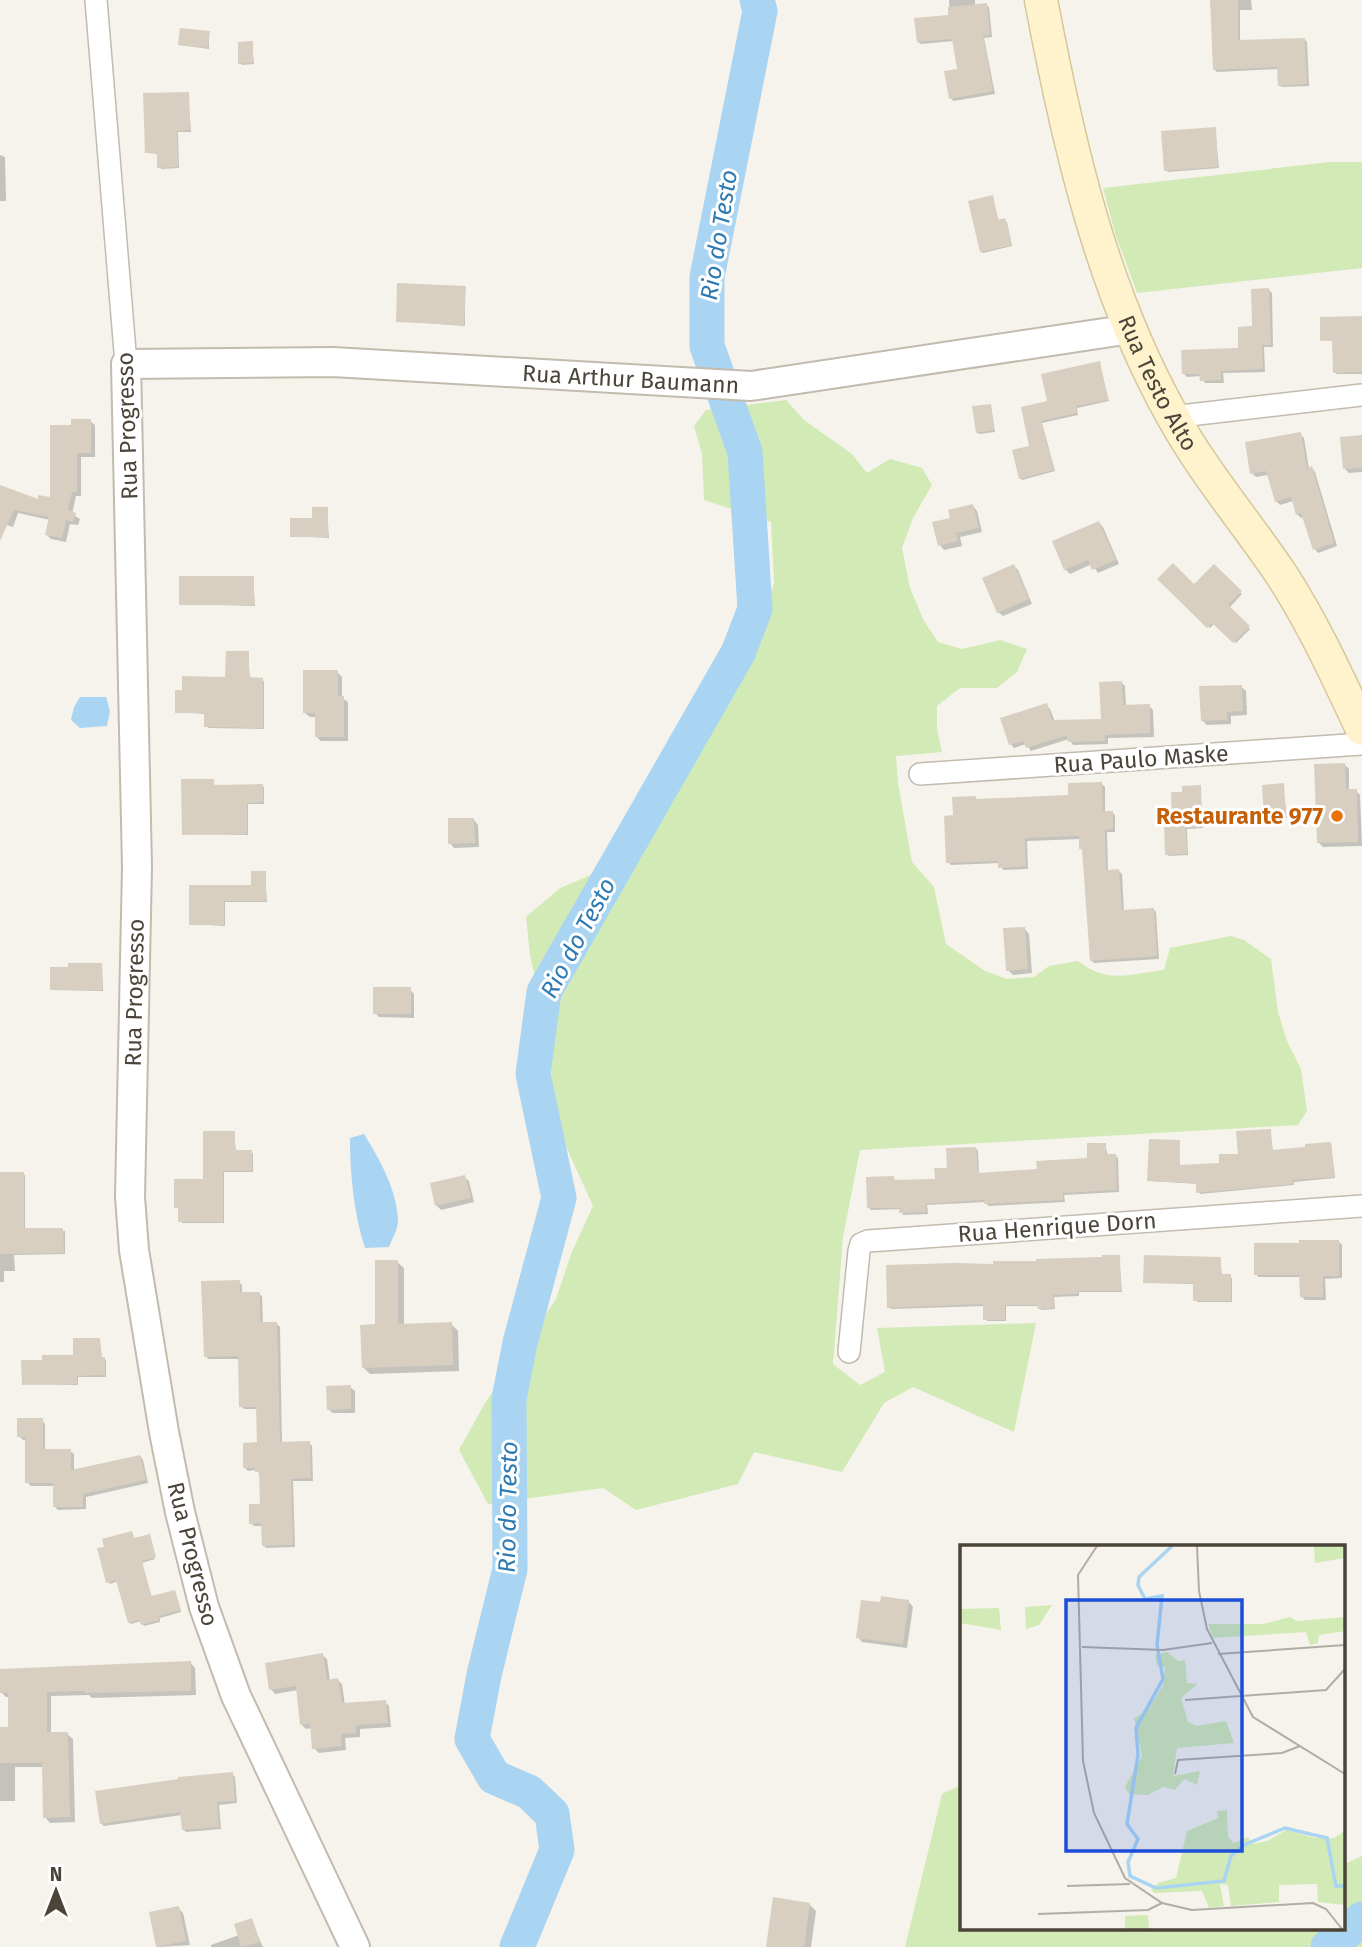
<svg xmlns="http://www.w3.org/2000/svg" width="1362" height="1947" viewBox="0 0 1362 1947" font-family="'Fira Sans',sans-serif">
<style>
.green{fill:#d2eab5}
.water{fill:#a9d4f2}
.shadow{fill:#0003}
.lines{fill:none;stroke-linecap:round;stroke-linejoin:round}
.river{stroke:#a9d4f2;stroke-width:35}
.building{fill:#d8cfc1}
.minor-casing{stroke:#c2bbae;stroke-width:24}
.tertiary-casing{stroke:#c2bbae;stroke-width:32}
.secondary-casing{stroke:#d6c79b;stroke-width:35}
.minor{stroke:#fff;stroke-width:21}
.tertiary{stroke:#fff;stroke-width:28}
.secondary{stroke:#fff3cd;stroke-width:32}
.food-dot{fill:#e8710a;stroke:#fff;stroke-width:2.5}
.labels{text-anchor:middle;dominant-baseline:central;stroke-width:6;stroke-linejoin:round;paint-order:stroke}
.street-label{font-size:23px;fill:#4b4439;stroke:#fff}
.food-label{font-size:23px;font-weight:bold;fill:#c56008;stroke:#fff;text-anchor:end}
.water-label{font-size:24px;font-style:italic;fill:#2e7ab2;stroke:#fff}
.inset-river{fill:none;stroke:#a9d4f2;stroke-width:3.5}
.inset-road{fill:none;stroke:#b2ada4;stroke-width:2}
.view{fill:#1d4ed8;fill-opacity:0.15;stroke:#1d4ed8;stroke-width:3.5}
.inset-edge{fill:none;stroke:#4b4439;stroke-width:3.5}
</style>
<rect width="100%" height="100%" fill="#f6f3ec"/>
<!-- green -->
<g class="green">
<polygon points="1330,162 1362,162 1362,268 1137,293 1115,233 1103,188"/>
<path d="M 786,400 L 804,420 L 852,454 L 867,473 L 890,459 L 922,468 L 932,485 L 913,518 L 902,548 L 910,588 L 924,621 L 938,642 L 962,649 L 1000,640 L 1027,649 L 1017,672 L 997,688 L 960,688 L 937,706 L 937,729 L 942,752 L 896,756 L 898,783 L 912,862 L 934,887 L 946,944 L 985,971 L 1007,979 L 1034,977 L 1049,966 L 1078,961 C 1107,984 1130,974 1164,970 L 1170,948 L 1231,936 L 1244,940 L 1271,959 L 1278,1012 L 1287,1041 L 1301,1069 L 1307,1111 L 1298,1125 L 860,1150 L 843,1237 L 833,1364 L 860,1385 L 885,1372 L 877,1328 L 1036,1323 L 1014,1432 L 913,1387 L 884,1403 L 842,1472 L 754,1452 L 738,1484 L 636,1510 L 603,1488 L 488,1504 L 459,1450 L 485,1403 L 556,1299 L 571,1254 L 593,1206 L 563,1140 L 552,1085 L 549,1041 L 530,955 L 526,917 L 560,888 L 639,855 L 709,729 L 753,657 L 774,583 L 771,522 L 704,500 L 702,454 L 694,426 L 706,410 Z"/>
<polygon points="961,1785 961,1928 1343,1928 1343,1865 1362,1856 1362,1947 905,1947 942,1794"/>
</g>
<!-- water -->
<g class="water">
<polygon points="80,697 106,697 110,711 107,726 80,728 71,720 74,707"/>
<path d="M 364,1134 C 380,1160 397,1190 398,1221 C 398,1229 392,1239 389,1247 L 365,1248 C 354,1214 350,1175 350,1138 Z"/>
</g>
<!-- shadow -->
<g class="shadow">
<polygon points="949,0 975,0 975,6 986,5 989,7 992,37 984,38 995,94 954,101 951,99 959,70 954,41 921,44 918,42 950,16"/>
<polygon points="1212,0 1251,0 1252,10 1240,10 1240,42 1304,39 1307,42 1309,86 1282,87 1279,85 1279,69 1217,72 1214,69"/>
<polygon points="209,33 209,49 180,45"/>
<polygon points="252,43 254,64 242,65 240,63"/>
<polygon points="188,94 191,132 178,132 179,168 161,169 159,154 147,153"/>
<polygon points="1215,129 1219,168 1168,172 1166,170"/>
<polygon points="0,155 5,157 6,201 0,201"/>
<polygon points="992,197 999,221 1007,222 1012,246 983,253 981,251"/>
<polygon points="465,288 465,326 397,321"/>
<polygon points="1269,290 1272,293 1273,347 1264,347 1265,372 1223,373 1224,383 1205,383 1201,376 1187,377 1184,374 1240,350 1254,328"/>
<polygon points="1362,318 1362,374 1336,374 1334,341 1322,340"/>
<polygon points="1099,363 1109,401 1077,408 1078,415 1042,423 1055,471 1022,480 1021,478 1031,447 1023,408 1049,403"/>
<polygon points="991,406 995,432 979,434 977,432"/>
<polygon points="90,421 95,425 95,457 81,457 81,496 76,496 72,514 80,519 78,525 70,524 66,542 51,539 47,535 50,520 18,513 13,527 0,523 0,487 39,501 52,500 73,427"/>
<polygon points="1300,434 1304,438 1309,469 1312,468 1315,472 1337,546 1318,553 1315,549 1304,517 1301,518 1297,514 1293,501 1280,505 1276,501 1268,475 1256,477 1252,473"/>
<polygon points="1362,437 1362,472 1349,473 1345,469"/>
<polygon points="973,506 977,511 982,532 960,537 962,546 944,550 940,545 952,519"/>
<polygon points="327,509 329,538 292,536 314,519"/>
<polygon points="1099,523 1103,527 1119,564 1098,573 1092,564 1070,574 1065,569"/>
<polygon points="1014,566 1018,570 1032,604 1003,616 998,612"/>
<polygon points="1214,566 1242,594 1229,608 1250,629 1236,643 1215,623 1210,628 1159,579 1194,587"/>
<polygon points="253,578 255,606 181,604"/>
<polygon points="248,653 250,679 264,681 264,729 208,728 206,714 177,712 227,679"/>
<polygon points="337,672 342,677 342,698 348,702 348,741 321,741 316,736 316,717 310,717 305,713"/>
<polygon points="1121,682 1125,686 1126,707 1149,706 1153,710 1154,737 1108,738 1108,744 1073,745 1069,739 1031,751 1026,744 1014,748 1011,744 1046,705 1050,709 1055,722 1103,721"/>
<polygon points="1241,687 1246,691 1247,715 1231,716 1231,724 1207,725 1202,720"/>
<polygon points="1345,765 1349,769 1349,791 1356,791 1360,795 1362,846 1323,847 1319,843"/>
<polygon points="213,781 215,786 264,787 264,804 248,804 248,835 183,834"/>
<polygon points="1102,784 1105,787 1105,813 1112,812 1115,815 1115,832 1107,832 1108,872 1119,871 1122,874 1124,912 1153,909 1156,912 1159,959 1094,963 1091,960 1084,852 1081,849 1081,839 1027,841 1028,869 1003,870 1000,863 951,865 948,862 955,817 976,798 979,801 1070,797"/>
<polygon points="1283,785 1287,818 1268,820 1266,818"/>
<polygon points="1200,786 1203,828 1187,829 1188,855 1169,856 1167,854 1184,793"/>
<polygon points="474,820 478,825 479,847 454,848 450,843"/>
<polygon points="265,872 267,902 225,902 225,926 191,924 191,887 252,887"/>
<polygon points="1025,929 1029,934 1032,973 1013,975 1008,970"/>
<polygon points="102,964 103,991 52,990 69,969"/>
<polygon points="410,989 414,994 414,1018 379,1017 375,1013"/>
<polygon points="1270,1130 1273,1151 1307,1149 1331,1144 1335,1178 1294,1182 1294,1185 1200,1194 1198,1184 1149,1181 1179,1142 1180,1167 1221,1165 1240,1155"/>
<polygon points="234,1133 236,1151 253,1153 253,1172 224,1172 224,1223 182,1223 180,1209 176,1207 204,1180"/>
<polygon points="1105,1144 1108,1156 1116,1156 1118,1158 1119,1192 1064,1195 1065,1202 988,1206 986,1202 927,1205 928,1214 903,1215 901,1209 871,1210 869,1208 893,1178 895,1180 936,1180 976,1148 978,1151 979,1174 1039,1170 1089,1159"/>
<polygon points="0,1173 25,1175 25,1230 65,1231 65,1254 14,1255 15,1271 4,1271 4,1282 0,1282"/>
<polygon points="464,1177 469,1181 474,1202 441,1210 437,1206"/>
<polygon points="1338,1241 1342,1245 1342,1278 1325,1279 1326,1300 1305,1300 1301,1296 1301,1277 1259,1277 1255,1274 1301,1245"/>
<polygon points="1119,1256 1122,1292 1079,1292 1079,1296 1054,1297 1055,1309 1041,1310 1039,1306 1006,1306 1006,1321 987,1321 985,1306 891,1309 889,1307 995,1266"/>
<polygon points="1220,1258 1222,1276 1232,1278 1232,1302 1197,1302 1195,1284 1144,1283"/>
<polygon points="397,1262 404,1268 404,1325 451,1324 458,1331 459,1371 370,1374 363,1367"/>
<polygon points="239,1282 242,1285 242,1294 259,1294 262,1296 263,1324 277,1324 280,1327 282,1443 309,1443 312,1446 313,1481 293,1481 295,1547 266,1548 263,1545 263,1526 254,1526 251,1523 262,1506 261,1475 256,1470 248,1471 245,1468 259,1444 258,1409 244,1409 241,1406 240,1359 209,1359 206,1357"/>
<polygon points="100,1340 102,1359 106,1360 106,1377 78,1377 78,1385 23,1384 44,1362 75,1356"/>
<polygon points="350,1387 355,1391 355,1413 333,1413 328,1409"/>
<polygon points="42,1420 45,1424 45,1451 70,1451 74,1454 74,1471 140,1456 143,1460 148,1483 86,1497 86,1509 58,1510 55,1507 55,1486 31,1486 27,1482 27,1440 23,1440 19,1436"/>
<polygon points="132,1533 135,1540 149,1536 155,1559 142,1563 152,1598 174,1592 181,1612 160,1618 160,1622 144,1626 141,1621 131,1624 129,1622 118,1581 110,1584 108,1582 106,1548"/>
<polygon points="909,1602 913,1607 907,1648 862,1642 858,1637 882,1604"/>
<polygon points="322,1655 327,1659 330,1681 337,1679 342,1684 345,1705 385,1702 389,1706 391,1727 360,1729 360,1737 345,1738 346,1750 319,1753 314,1748 312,1728 306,1729 301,1724 298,1690 275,1694 271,1689"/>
<polygon points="190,1662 195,1668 196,1695 92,1698 89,1695 51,1696 51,1734 67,1734 73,1739 75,1822 50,1823 45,1817 44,1767 15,1767 15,1801 0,1801 0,1729 10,1729 10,1697 6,1697 1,1692"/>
<polygon points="232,1774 235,1777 237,1803 219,1805 221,1829 186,1832 183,1829 182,1815 104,1826 101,1823"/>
<polygon points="809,1904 816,1911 811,1947 768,1947"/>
<polygon points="178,1908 183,1913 190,1945 159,1947 158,1946"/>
<polygon points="251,1920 263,1947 211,1947 211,1945 239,1935"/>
</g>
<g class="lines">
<!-- river -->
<g class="river">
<polyline points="517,1947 557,1850 552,1814 529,1792 494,1777 472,1739 484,1675 510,1569 509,1399 520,1343 559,1198 533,1074 544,992 738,653 755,609 745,452 707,346 707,277 760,11 757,0"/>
<polyline points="1328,1947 1362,1919"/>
</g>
</g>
<!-- building -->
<g class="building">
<polygon points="1210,0 1238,0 1238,40 1305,38 1307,84 1278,86 1277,67 1213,70"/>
<polygon points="987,3 990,35 983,36 993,91 949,99 944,71 957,69 952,39 917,42 914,18 948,15 948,7"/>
<polygon points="180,28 210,31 208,48 178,45"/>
<polygon points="253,41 253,63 238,64 238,42"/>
<polygon points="189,92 190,130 177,131 178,167 157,168 157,153 145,153 143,93"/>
<polygon points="1216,127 1218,167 1164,171 1161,131"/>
<polygon points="993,195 998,220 1005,218 1012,245 980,252 968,201"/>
<polygon points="397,283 466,286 464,325 396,322"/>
<polygon points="1269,288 1271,345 1262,345 1263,369 1221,371 1221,380 1200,381 1199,374 1182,374 1181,350 1238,348 1238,327 1252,326 1251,289"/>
<polygon points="1362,316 1362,372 1333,373 1332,340 1320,341 1320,317"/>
<polygon points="1100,361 1108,400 1076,406 1077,413 1041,421 1054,470 1019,479 1012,450 1029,446 1021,407 1047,401 1041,374"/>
<polygon points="991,404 994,430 976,433 972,406"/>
<polygon points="71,419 91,419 91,453 77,453 77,492 72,492 68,510 76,513 73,522 66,520 62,538 45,535 49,517 14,510 0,541 0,485 38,499 38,495 50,497 50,425 71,425"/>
<polygon points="1301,432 1307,468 1312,466 1334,543 1313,550 1301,513 1296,515 1291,497 1275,502 1266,471 1250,474 1245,442"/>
<polygon points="1362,435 1362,468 1343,469 1340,437"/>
<polygon points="973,504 979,528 956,533 958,541 938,546 932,522 950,518 948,510"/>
<polygon points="312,507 328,507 328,537 290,537 290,518 312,518"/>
<polygon points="1099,521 1116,560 1092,570 1088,560 1064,570 1052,541"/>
<polygon points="1173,563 1194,584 1214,564 1242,591 1228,605 1250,626 1233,643 1212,623 1207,628 1157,579"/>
<polygon points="1014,564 1029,599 997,613 982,578"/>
<rect x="179" y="576" width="75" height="29"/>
<polygon points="226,651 249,651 249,677 263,678 263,728 204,727 204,713 175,713 175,690 182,690 182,676 225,677"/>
<polygon points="303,670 338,670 338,696 344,696 344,737 315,737 315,713 303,713"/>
<polygon points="1122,681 1123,705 1150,704 1150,733 1105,735 1105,741 1068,742 1067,735 1026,748 1023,741 1009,745 1000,718 1047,703 1052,720 1101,719 1099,682"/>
<polygon points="1242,685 1243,711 1227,712 1227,720 1201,721 1199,686"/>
<polygon points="1345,763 1346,789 1357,789 1358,842 1317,843 1314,764"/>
<polygon points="181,779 214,779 214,785 263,784 263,802 247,803 247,834 182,835"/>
<polygon points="1102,782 1103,811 1113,811 1113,829 1105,830 1106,870 1119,869 1122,910 1154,908 1157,956 1090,961 1082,849 1079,849 1079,836 1025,838 1026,866 998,868 998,861 946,863 944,816 953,815 952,797 976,796 976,799 1068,795 1068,783"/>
<polygon points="1284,783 1286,817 1264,819 1262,785"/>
<polygon points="1201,785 1202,827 1186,828 1187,854 1165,855 1164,824 1172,824 1171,792 1182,792 1182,786"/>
<polygon points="448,818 474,818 475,843 448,844"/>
<polygon points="251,871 266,871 266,901 224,901 224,925 189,925 189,885 251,885"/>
<polygon points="1025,927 1028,969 1006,971 1003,928"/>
<polygon points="68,963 102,963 102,990 50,990 50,967 68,967"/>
<rect x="373" y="987" width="38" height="27"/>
<polygon points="1271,1129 1272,1150 1305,1147 1305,1144 1331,1142 1334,1177 1293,1180 1293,1184 1196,1193 1196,1183 1147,1181 1149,1139 1180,1140 1179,1165 1219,1163 1219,1154 1238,1154 1236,1131"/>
<polygon points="203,1131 235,1131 235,1150 252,1150 252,1171 223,1171 223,1222 178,1222 178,1208 174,1208 174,1179 203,1179"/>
<polygon points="1087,1143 1106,1143 1106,1154 1116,1154 1117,1190 1063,1193 1063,1200 984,1204 984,1200 926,1204 926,1212 899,1213 899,1208 867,1208 866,1177 894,1176 894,1180 935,1179 934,1168 947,1168 946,1148 976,1147 978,1173 1037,1169 1036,1161 1087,1158"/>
<polygon points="0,1172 24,1172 24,1228 63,1228 64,1253 0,1254"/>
<polygon points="465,1175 471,1198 435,1206 430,1183"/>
<polygon points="1299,1240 1339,1240 1339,1276 1323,1276 1323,1297 1300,1297 1299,1275 1254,1275 1254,1243 1299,1243"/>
<polygon points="1102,1255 1120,1255 1121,1291 1078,1291 1078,1294 1053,1295 1054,1308 1038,1309 1037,1305 1005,1305 1005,1320 983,1320 983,1304 887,1308 886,1265 955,1263 993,1264 993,1261 1036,1261 1036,1259 1102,1257"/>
<polygon points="1144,1255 1221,1257 1221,1274 1231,1274 1231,1301 1193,1301 1193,1283 1143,1283"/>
<polygon points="375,1260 398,1260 398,1324 452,1322 453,1365 362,1368 360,1325 375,1324"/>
<polygon points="240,1280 240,1292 260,1292 260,1322 277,1322 280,1442 310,1441 311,1478 291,1479 293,1545 262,1546 261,1523 249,1524 249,1504 260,1504 259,1472 255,1472 255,1468 243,1468 243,1443 257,1442 256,1407 239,1407 238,1356 204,1357 201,1281"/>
<polygon points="73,1338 100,1338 101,1357 105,1357 105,1375 77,1376 77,1384 22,1385 21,1360 42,1360 42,1355 73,1355"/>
<polygon points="351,1385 351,1409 327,1410 326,1386"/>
<polygon points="17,1418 43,1418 43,1449 71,1449 71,1470 140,1455 146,1480 83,1494 83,1507 53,1507 53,1483 25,1483 25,1437 17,1437"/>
<polygon points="132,1531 134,1538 150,1534 156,1557 142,1561 151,1596 175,1590 181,1610 159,1616 160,1620 141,1625 139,1620 128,1623 116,1580 106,1583 97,1548 104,1547 102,1539"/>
<polygon points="881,1596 909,1600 903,1644 856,1638 861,1600 880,1602"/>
<polygon points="323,1653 327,1680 338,1678 342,1703 386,1700 388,1723 356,1725 356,1733 341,1734 342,1746 312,1749 310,1724 300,1725 296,1686 269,1690 265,1663"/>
<polygon points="191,1661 191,1691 85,1693 85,1691 47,1692 47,1732 68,1732 70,1817 43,1818 42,1763 0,1763 0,1727 8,1727 8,1693 0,1693 0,1669"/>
<polygon points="233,1772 235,1801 217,1802 219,1827 182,1830 180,1812 100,1824 95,1791 178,1779 178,1777"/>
<polygon points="773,1897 810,1903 804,1947 766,1947"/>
<polygon points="179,1906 186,1941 156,1947 149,1912"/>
<polygon points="252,1918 260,1942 241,1947 234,1924"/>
</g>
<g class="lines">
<defs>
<g id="minor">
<polyline points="96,0 126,364"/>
<polyline points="1172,417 1362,395"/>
<polyline points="920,774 1362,744"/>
<polyline points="849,1352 859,1251 861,1244 868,1241 1362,1206"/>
</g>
<g id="tertiary">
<path id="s1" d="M 355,1947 L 236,1696 L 204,1607 L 180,1512 L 164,1432 L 134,1250 L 130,1197 L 137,867 L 126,364 L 333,362 L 751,386 L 1131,329"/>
</g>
<g id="secondary">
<path id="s2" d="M 1041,0 C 1068,143 1101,289 1173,417 C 1204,473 1246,522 1281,574 C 1313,623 1337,676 1362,729"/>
</g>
</defs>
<!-- minor casing -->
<use href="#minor" class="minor-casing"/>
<!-- tertiary casing -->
<use href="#tertiary" class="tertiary-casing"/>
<!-- secondary casing -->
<use href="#secondary" class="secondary-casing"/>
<!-- minor -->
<use href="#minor" class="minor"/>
<!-- tertiary -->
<use href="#tertiary" class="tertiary"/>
<!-- secondary -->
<use href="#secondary" class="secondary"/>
</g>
<!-- markers -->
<circle class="food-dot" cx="1337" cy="816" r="7"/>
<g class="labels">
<!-- street labels -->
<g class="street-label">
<text stroke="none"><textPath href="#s1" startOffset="2128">Rua Arthur Baumann</textPath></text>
<text stroke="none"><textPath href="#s2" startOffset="402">Rua Testo Alto</textPath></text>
<text transform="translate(127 426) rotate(-92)">Rua Progresso</text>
<text transform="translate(1141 759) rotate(-4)">Rua Paulo Maske</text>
<text stroke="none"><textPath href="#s1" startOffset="994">Rua Progresso</textPath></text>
<text transform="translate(1057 1227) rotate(-4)">Rua Henrique Dorn</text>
<text transform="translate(193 1554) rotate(76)">Rua Progresso</text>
</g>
<!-- food labels -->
<g class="food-label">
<text x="1323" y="816">Restaurante 977</text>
</g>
<!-- water labels -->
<g class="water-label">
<text transform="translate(719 235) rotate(-81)">Rio do Testo</text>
<text transform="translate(578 938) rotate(-62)">Rio do Testo</text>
<text transform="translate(508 1507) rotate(-89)">Rio do Testo</text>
</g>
</g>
<!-- overview -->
<g transform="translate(960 1545)">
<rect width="385" height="385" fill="#f6f3ec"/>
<path d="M 354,1 L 385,1 L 385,13 L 355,18 ZM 92,60 L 79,80 L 66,84 L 65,62 ZM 39,63 L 41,85 L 0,78 L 0,64 ZM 330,72 L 337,76 L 385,72 L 385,86 L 359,90 L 358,98 L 350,100 L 346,87 L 253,93 L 248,79 L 303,79 ZM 207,107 L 218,116 L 225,115 L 227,138 L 238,139 L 221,153 L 228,177 L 236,181 L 266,176 L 274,198 L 217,203 L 213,231 L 240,226 L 237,240 L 224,234 L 215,245 L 203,242 L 188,250 L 169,249 L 165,242 L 182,211 L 174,173 L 188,165 L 203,140 L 205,123 L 197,120 L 195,110 ZM 267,265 L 268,292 L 274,298 L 288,292 L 292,299 L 307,296 L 326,285 L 355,293 L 374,293 L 385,286 L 385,360 L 358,357 L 357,339 L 319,340 L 319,357 L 271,361 L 268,340 L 260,339 L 264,361 L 249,363 L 242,346 L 194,348 L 191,344 L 198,338 L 216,333 L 227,286 L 258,273 L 257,266 ZM 188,370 L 189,384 L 165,384 L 165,371 Z" fill="#d2eab5"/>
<path class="inset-river" d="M 212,1 L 179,32 L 178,40 L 185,54 L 202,51 L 197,100 L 203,134 L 176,183 L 178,210 L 167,279 L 178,294 L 168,317 L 170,331 L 196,343 L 264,336 L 271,311 L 284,300 L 325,283 L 367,293 L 376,341 L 385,341"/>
<path class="inset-road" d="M 137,1 L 118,30 L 123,216 L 134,268 L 165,333 L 202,358 L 232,365 L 353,358 L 366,364 L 382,384M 237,1 L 239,46 L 247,84 L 293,172 L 385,229M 122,102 L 203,105 L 252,98M 258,109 L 385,100M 225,155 L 366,145 L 385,124M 215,229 L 218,215 L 322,208 L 340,201M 107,341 L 170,339M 78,369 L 188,365 L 202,358"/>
<path class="view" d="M 106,55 L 282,55 L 282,306 L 106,306 Z"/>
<rect width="385" height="385" class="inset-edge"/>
</g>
<!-- north arrow -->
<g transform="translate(56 1891)" stroke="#ffffff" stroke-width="5" paint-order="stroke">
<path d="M0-5L12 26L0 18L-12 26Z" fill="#4b4439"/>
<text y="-10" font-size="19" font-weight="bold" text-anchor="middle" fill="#4b4439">N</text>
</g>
</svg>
